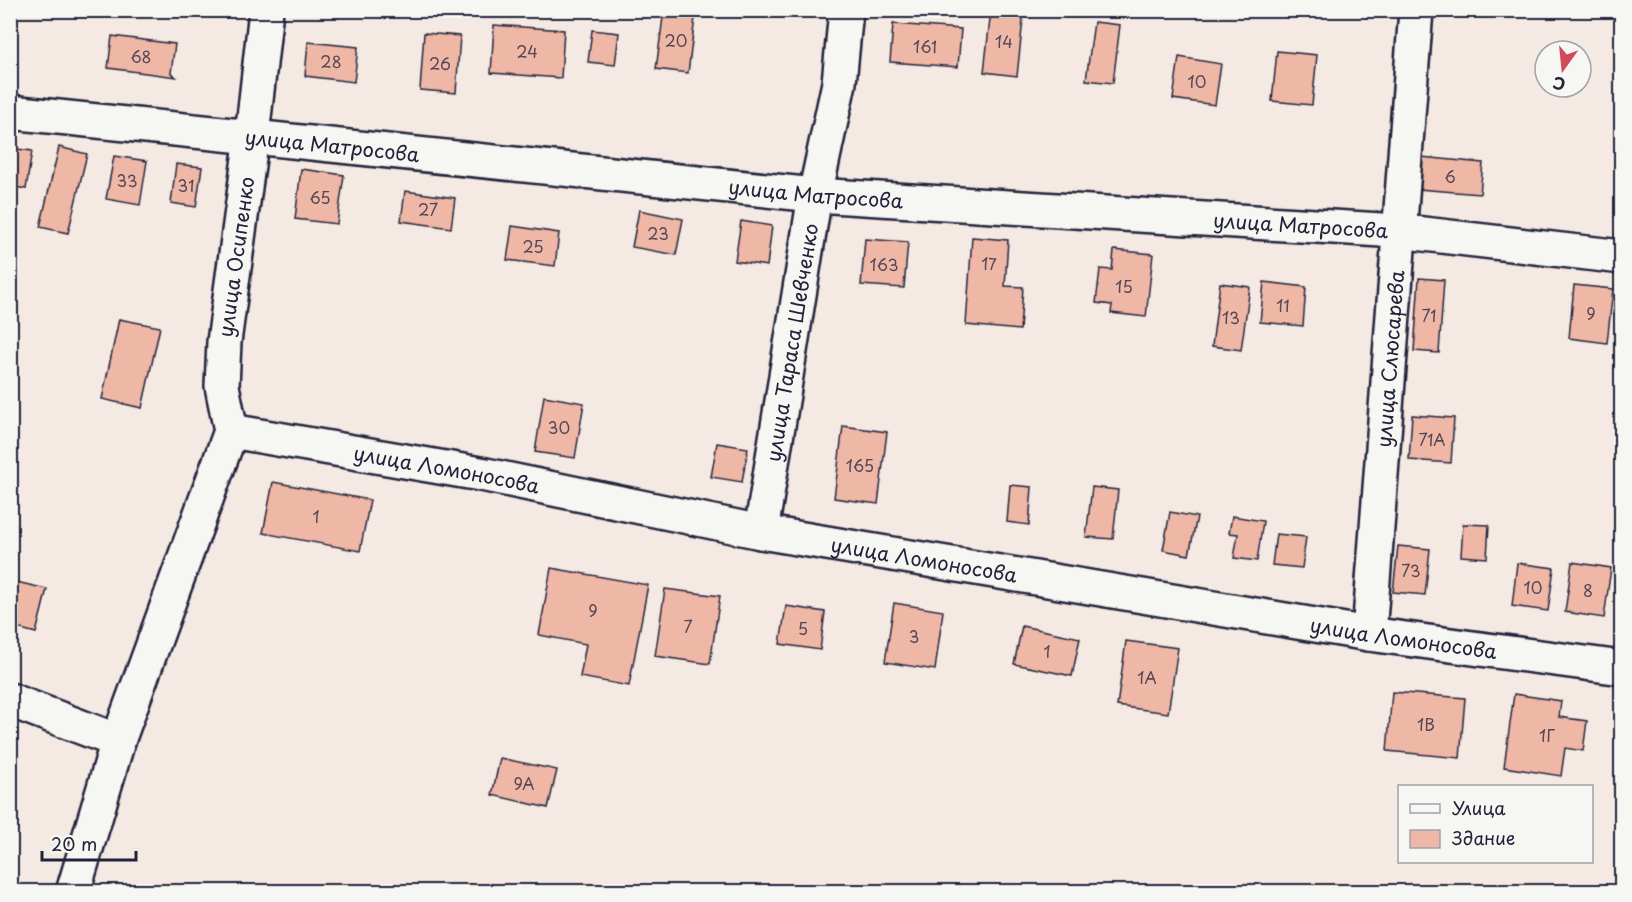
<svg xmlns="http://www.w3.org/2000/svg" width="1632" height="902" viewBox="0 0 1632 902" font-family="'Playpen Sans',sans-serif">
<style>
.building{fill:#efb7a6;stroke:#22223b;stroke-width:1.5}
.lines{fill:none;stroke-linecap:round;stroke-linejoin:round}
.minor-casing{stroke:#22223b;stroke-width:38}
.minor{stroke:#f6f6f2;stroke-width:33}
.labels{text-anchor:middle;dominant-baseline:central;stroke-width:5;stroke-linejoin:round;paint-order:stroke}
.number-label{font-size:16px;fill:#554756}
.street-label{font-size:20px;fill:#22223b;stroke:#f6f6f2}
</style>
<rect width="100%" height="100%" fill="#f5e9e3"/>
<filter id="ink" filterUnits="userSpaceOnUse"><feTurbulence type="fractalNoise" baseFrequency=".0167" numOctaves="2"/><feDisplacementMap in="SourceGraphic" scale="12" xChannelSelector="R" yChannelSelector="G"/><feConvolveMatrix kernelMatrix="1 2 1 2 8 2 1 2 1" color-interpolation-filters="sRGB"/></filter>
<g filter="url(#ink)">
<!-- building -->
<g class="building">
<polygon points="664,10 696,10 688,73 656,69"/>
<polygon points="991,10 1024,10 1017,76 984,72"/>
<polygon points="1094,22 1120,25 1113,83 1086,80"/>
<polygon points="893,24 961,29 958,67 890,62"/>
<polygon points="494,25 564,30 561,78 491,73"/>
<polygon points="592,30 619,33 615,65 588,62"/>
<polygon points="424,33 460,36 456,93 420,90"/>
<polygon points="112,36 175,44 171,73 176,77 108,68"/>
<polygon points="308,42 358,47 354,82 305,76"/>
<polygon points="1277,51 1317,55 1312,105 1272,101"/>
<polygon points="1179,57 1221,64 1215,105 1173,99"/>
<polygon points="59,147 87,154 68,233 40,227"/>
<polygon points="10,148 32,151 26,189 10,186"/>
<polygon points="114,156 147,161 140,205 106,199"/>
<polygon points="1421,157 1483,163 1480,194 1418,189"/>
<polygon points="176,164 202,167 196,207 171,203"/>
<polygon points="301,169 344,175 337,224 295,219"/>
<polygon points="405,191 455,198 451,228 401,221"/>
<polygon points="639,210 683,219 676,255 632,247"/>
<polygon points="741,221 772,226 767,266 735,261"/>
<polygon points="512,226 559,233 555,266 507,260"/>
<polygon points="972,237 1008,240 1005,286 1023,287 1020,330 966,325"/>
<polygon points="865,239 908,242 904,288 861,285"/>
<polygon points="1114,250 1153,254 1146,317 1111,313 1112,305 1096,303 1100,269 1112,270"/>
<polygon points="1419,278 1444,280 1439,353 1414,351"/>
<polygon points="1264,282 1306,287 1303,326 1260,322"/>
<polygon points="1220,283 1250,287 1241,350 1212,346"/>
<polygon points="1574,285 1613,289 1607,343 1569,338"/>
<polygon points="119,319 160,327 142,408 102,399"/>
<polygon points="544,396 584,403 575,458 535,452"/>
<polygon points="1412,415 1454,418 1451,463 1409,460"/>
<polygon points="843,426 887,432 878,504 834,498"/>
<polygon points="717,443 748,448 742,482 711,477"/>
<polygon points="273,482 370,500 360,551 263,533"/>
<polygon points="1010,485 1032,487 1029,525 1007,522"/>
<polygon points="1092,487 1118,490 1113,539 1086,537"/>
<polygon points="1170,512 1197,517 1189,555 1163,550"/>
<polygon points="1232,516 1263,521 1257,561 1234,558 1238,534 1229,533"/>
<polygon points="1463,524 1489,525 1487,558 1461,556"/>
<polygon points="1276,534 1306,537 1302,568 1272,565"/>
<polygon points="1398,546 1430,549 1425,595 1393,592"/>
<polygon points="1572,562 1611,568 1604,618 1565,612"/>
<polygon points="1517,563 1554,568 1548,611 1512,606"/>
<polygon points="551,568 648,585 629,686 580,677 586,644 539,635"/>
<polygon points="12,581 47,589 36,633 10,626"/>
<polygon points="665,589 720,596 710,664 655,656"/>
<polygon points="894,603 943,611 935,670 885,662"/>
<polygon points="786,606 825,612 820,650 780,644"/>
<polygon points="1022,626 1080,638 1072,676 1014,664"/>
<polygon points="1126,641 1178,648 1168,713 1117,706"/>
<polygon points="1392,692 1465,698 1460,758 1387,751"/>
<polygon points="1514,694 1561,701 1559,717 1587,721 1583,751 1565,748 1561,776 1504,767"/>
<polygon points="500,758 557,770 548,808 492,795"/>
</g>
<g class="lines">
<defs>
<g id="minor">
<path id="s1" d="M 10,112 L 815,195 L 1398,231 L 1622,257"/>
<path id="s2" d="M 231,431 L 486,475 L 761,532 L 1369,634 L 1622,668"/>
<path id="s3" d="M 231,431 L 222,386 L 224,342 L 252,136 L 266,10"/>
<path id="s4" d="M 761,532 L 815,195 L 839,83 L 846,10"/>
<path id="s5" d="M 1369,634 L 1416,10"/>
<polyline points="10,700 118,741"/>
<polyline points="73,892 118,741 231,431"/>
</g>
</defs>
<!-- minor casing -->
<use href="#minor" class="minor-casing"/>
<!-- minor -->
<use href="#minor" class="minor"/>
</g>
</g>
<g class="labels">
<!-- number labels -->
<g class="number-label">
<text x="676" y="40">20</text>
<text x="1004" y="41">14</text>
<text x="925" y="46">161</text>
<text x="527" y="51">24</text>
<text x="141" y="56">68</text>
<text x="331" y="61">28</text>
<text x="440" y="63">26</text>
<text x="1197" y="81">10</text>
<text x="1450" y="176">6</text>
<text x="127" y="180">33</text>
<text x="186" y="185">31</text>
<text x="320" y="197">65</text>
<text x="428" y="209">27</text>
<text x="658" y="233">23</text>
<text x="533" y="246">25</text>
<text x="989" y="263">17</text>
<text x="884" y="264">163</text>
<text x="1124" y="286">15</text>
<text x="1283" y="305">11</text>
<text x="1591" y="313">9</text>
<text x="1429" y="315">71</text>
<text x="1231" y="317">13</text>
<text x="559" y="427">30</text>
<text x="1432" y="439">71А</text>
<text x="860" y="465">165</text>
<text x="316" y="516">1</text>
<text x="1411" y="570">73</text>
<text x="1533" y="587">10</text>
<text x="1588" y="590">8</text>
<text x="593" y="610">9</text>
<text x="688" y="626">7</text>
<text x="803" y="628">5</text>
<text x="914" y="636">3</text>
<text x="1047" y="651">1</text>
<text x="1147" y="677">1А</text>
<text x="1426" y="724">1В</text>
<text x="1547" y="735">1Г</text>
<text x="524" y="783">9А</text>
</g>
<!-- street labels -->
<g class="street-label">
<text stroke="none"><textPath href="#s1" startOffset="324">улица Матросова</textPath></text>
<text stroke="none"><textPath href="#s1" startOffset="810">улица Матросова</textPath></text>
<text stroke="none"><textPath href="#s1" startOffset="1296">улица Матросова</textPath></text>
<text stroke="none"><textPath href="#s3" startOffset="176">улица Осипенко</textPath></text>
<text stroke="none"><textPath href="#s4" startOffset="192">улица Тараса Шевченко</textPath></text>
<text stroke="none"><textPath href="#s5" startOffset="276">улица Слюсарева</textPath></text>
<text stroke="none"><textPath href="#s2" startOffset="219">улица Ломоносова</textPath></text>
<text stroke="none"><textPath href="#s2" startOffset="705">улица Ломоносова</textPath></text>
<text stroke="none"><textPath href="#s2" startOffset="1191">улица Ломоносова</textPath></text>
</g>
</g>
<!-- margin -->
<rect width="1632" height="902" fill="none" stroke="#f6f6f2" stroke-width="36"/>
<rect x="18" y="18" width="1596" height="866" fill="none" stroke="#22223b" stroke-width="2" filter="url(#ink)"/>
<!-- legend -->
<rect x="1398" y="785" width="195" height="78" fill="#f6f6f2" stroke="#a1a1a9" stroke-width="1.5"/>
<rect x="1410" y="804" width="30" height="9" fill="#f6f6f2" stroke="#a1a1a9" stroke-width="1.5"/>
<text x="1452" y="815" font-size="18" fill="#22223b">Улица</text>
<rect x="1410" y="830" width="30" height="18" fill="#efb7a6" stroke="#a1a1a9" stroke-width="1.5"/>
<text x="1452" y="845" font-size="18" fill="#22223b">Здание</text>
<!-- north arrow -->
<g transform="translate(1563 69) rotate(195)"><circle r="28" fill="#f6f6f2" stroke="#a1a1a9" stroke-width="1.5"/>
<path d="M0-4.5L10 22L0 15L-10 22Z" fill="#d1495b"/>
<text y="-9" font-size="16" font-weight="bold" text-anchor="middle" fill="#22223b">С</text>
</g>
<!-- scale -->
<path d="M42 851v9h94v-9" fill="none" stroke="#22223b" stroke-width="3"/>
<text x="51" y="851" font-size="18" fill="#22223b" stroke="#f6f6f2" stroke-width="4.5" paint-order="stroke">20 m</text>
</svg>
